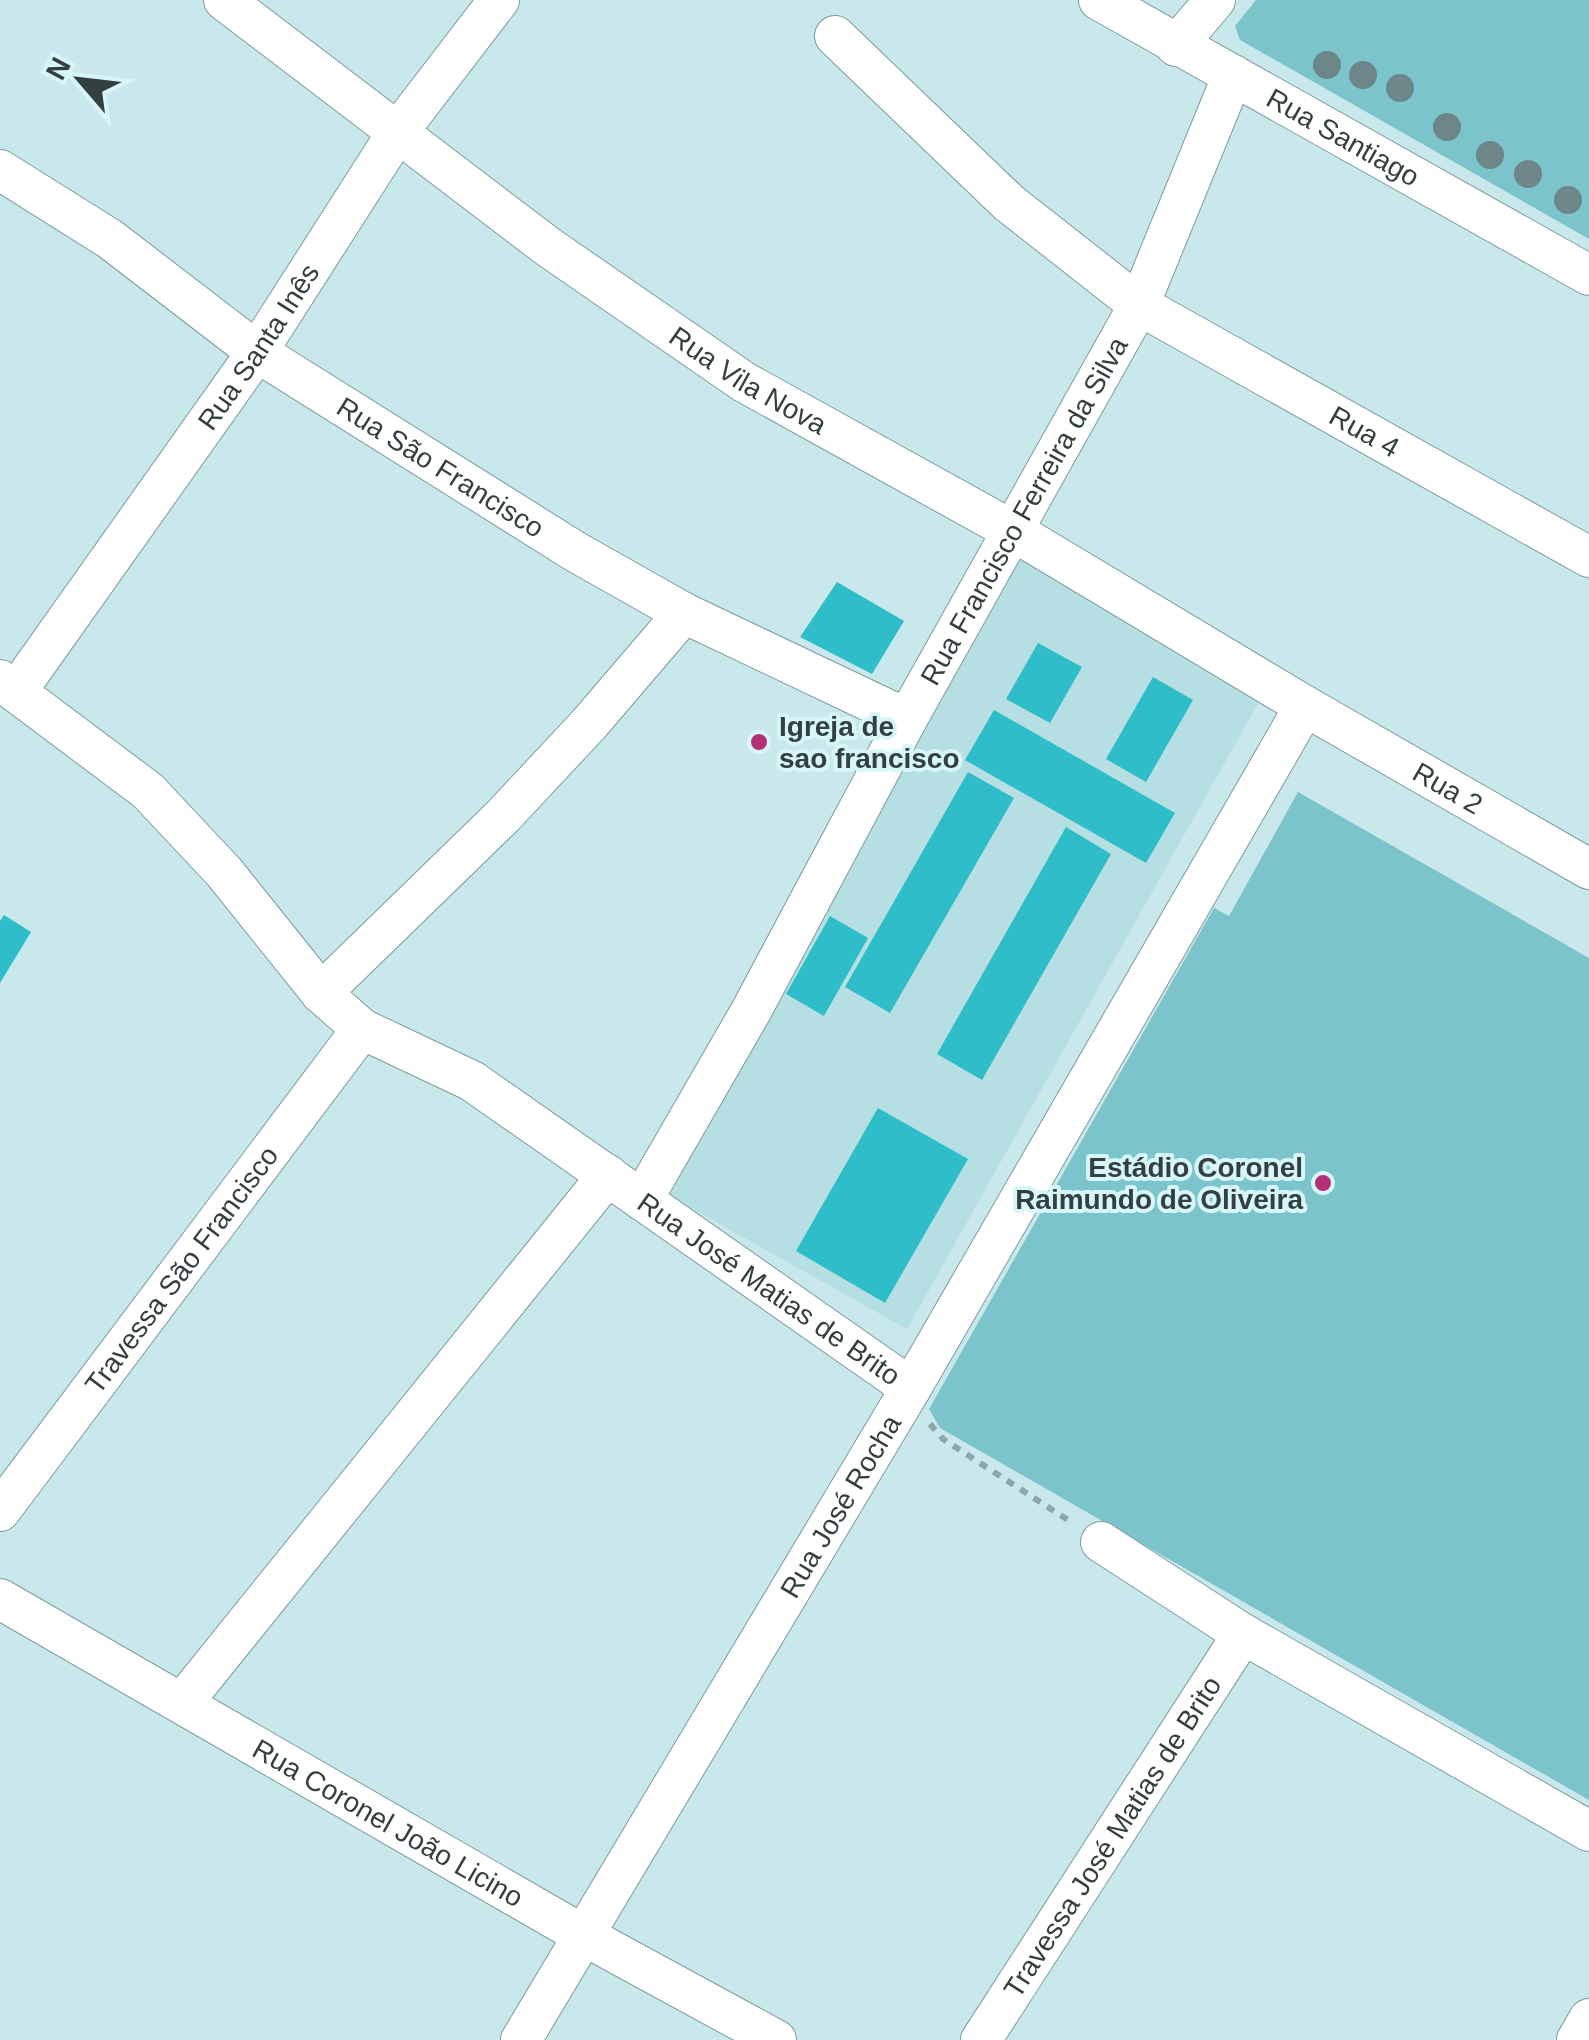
<svg xmlns="http://www.w3.org/2000/svg" width="1589" height="2040" viewBox="0 0 1589 2040" font-family="Arial,sans-serif">
<style>
.built{fill:#b5dfe2}
.green{fill:#7cc4cb}
.building{fill:#2fbec9}
.lines{fill:none;stroke-linecap:round;stroke-linejoin:round}
.minor-casing{stroke:#7e9c9e;stroke-width:42}
.path{stroke:#8ea6a8;stroke-width:6;stroke-dasharray:8 8;stroke-linecap:butt}
.minor{stroke:#fff;stroke-width:40}
.tree{fill:#6c8689}
.poi-dot{fill:#b42f75;stroke:#d6f6f8;stroke-width:4}
.labels{text-anchor:middle;dominant-baseline:central;stroke-width:8;stroke-linejoin:round;paint-order:stroke}
.street-label{font-size:28px;fill:#333f40;stroke:#d6f6f8}
.poi-label{font-size:28px;font-weight:bold;fill:#333f40;stroke:#d6f6f8;text-anchor:start}
</style>
<rect width="100%" height="100%" fill="#c9e8eb"/>
<!-- built -->
<polygon class="built" points="1002,540 1266,689 907,1329 641,1180"/>
<!-- green -->
<g class="green">
<polygon points="1256,0 1589,0 1589,239 1240,40 1235,26"/>
<polygon points="1298,792 1589,958 1589,1800 940,1428 929,1409 1214,908 1229,916"/>
</g>
<!-- building -->
<g class="building">
<polygon points="837,582 904,621 872,674 800,637"/>
<polygon points="1038,643 1082,667 1050,723 1006,699"/>
<polygon points="1153,677 1193,700 1146,782 1106,759"/>
<polygon points="994,710 1175,813 1146,863 965,760"/>
<polygon points="968,772 1014,798 890,1013 845,987"/>
<polygon points="1066,827 1111,854 982,1080 937,1054"/>
<polygon points="4,915 31,932 0,983 0,921"/>
<polygon points="830,916 868,938 824,1016 786,994"/>
<polygon points="878,1108 968,1159 885,1303 796,1251"/>
</g>
<g class="lines">
<defs>
<g id="minor">
<path id="s1" d="M 224,0 L 547,246 L 744,382 L 1013,531 L 1305,706 L 1589,869"/>
<path id="s2" d="M 1099,0 L 1589,275"/>
<path id="s3" d="M 835,36 L 1009,203 L 1139,305 L 1589,557"/>
<polyline points="1176,46 1215,0"/>
<path id="s4" d="M 0,170 L 110,239 L 257,352 L 576,552 L 684,613 L 907,719"/>
<path id="s5" d="M 0,680 L 148,791 L 224,872 L 321,993 L 362,1029 L 472,1081 L 911,1388"/>
<path id="s6" d="M 16,692 L 257,352 L 397,133 L 499,0"/>
<polyline points="321,993 503,816 589,724 684,613"/>
<path id="s7" d="M 642,1200 L 751,1011 L 907,719 L 1139,305 L 1233,75"/>
<path id="s8" d="M 0,1511 L 362,1029"/>
<polyline points="1101,1542 1243,1634 1589,1831"/>
<path id="s9" d="M 0,1599 L 583,1935 L 776,2040"/>
<polyline points="183,1702 608,1175"/>
<path id="s10" d="M 521,2040 L 911,1388 L 1305,706"/>
<path id="s11" d="M 981,2040 L 1243,1634"/>
<polyline points="1577,2040 1589,2019"/>
</g>
</defs>
<!-- minor casing -->
<use href="#minor" class="minor-casing"/>
<!-- path -->
<polyline class="path" points="930,1424 943,1439 1071,1522"/>
<!-- minor -->
<use href="#minor" class="minor"/>
</g>
<!-- trees -->
<g class="tree">
<circle cx="1327" cy="65" r="14"/>
<circle cx="1363" cy="75" r="14"/>
<circle cx="1400" cy="88" r="14"/>
<circle cx="1447" cy="127" r="14"/>
<circle cx="1490" cy="155" r="14"/>
<circle cx="1528" cy="174" r="14"/>
<circle cx="1568" cy="200" r="14"/>
</g>
<!-- markers -->
<g class="poi-dot">
<circle cx="759" cy="742" r="10"/>
<circle cx="1323" cy="1183" r="10"/>
</g>
<g class="labels">
<!-- street labels -->
<g class="street-label">
<text stroke="none"><textPath href="#s2" startOffset="280">Rua Santiago</textPath></text>
<text stroke="none"><textPath href="#s6" startOffset="422">Rua Santa Inês</textPath></text>
<text stroke="none"><textPath href="#s1" startOffset="648">Rua Vila Nova</textPath></text>
<text stroke="none"><textPath href="#s3" startOffset="665">Rua 4</textPath></text>
<text stroke="none"><textPath href="#s4" startOffset="532">Rua São Francisco</textPath></text>
<text stroke="none"><textPath href="#s7" startOffset="788">Rua Francisco Ferreira da Silva</textPath></text>
<text stroke="none"><textPath href="#s1" startOffset="1458">Rua 2</textPath></text>
<text stroke="none"><textPath href="#s8" startOffset="302">Travessa São Francisco</textPath></text>
<text stroke="none"><textPath href="#s5" startOffset="990">Rua José Matias de Brito</textPath></text>
<text stroke="none"><textPath href="#s10" startOffset="622">Rua José Rocha</textPath></text>
<text stroke="none"><textPath href="#s9" startOffset="448">Rua Coronel João Licino</textPath></text>
<text stroke="none"><textPath href="#s11" startOffset="242">Travessa José Matias de Brito</textPath></text>
</g>
<!-- poi labels -->
<g class="poi-label">
<text x="779" y="726">Igreja de<tspan x="779" dy="32">sao francisco</tspan></text>
<text x="1303" y="1167" text-anchor="end">Estádio Coronel<tspan x="1303" dy="32">Raimundo de Oliveira</tspan></text>
</g>
</g>
<!-- north arrow -->
<g transform="translate(80 80) rotate(298)" stroke="#d6f6f8" stroke-width="8" paint-order="stroke">
<path d="M0-8L18 38L0 25L-18 38Z" fill="#333f40"/>
<text y="-15" font-size="28" font-weight="bold" text-anchor="middle" fill="#333f40">N</text>
</g>
</svg>
